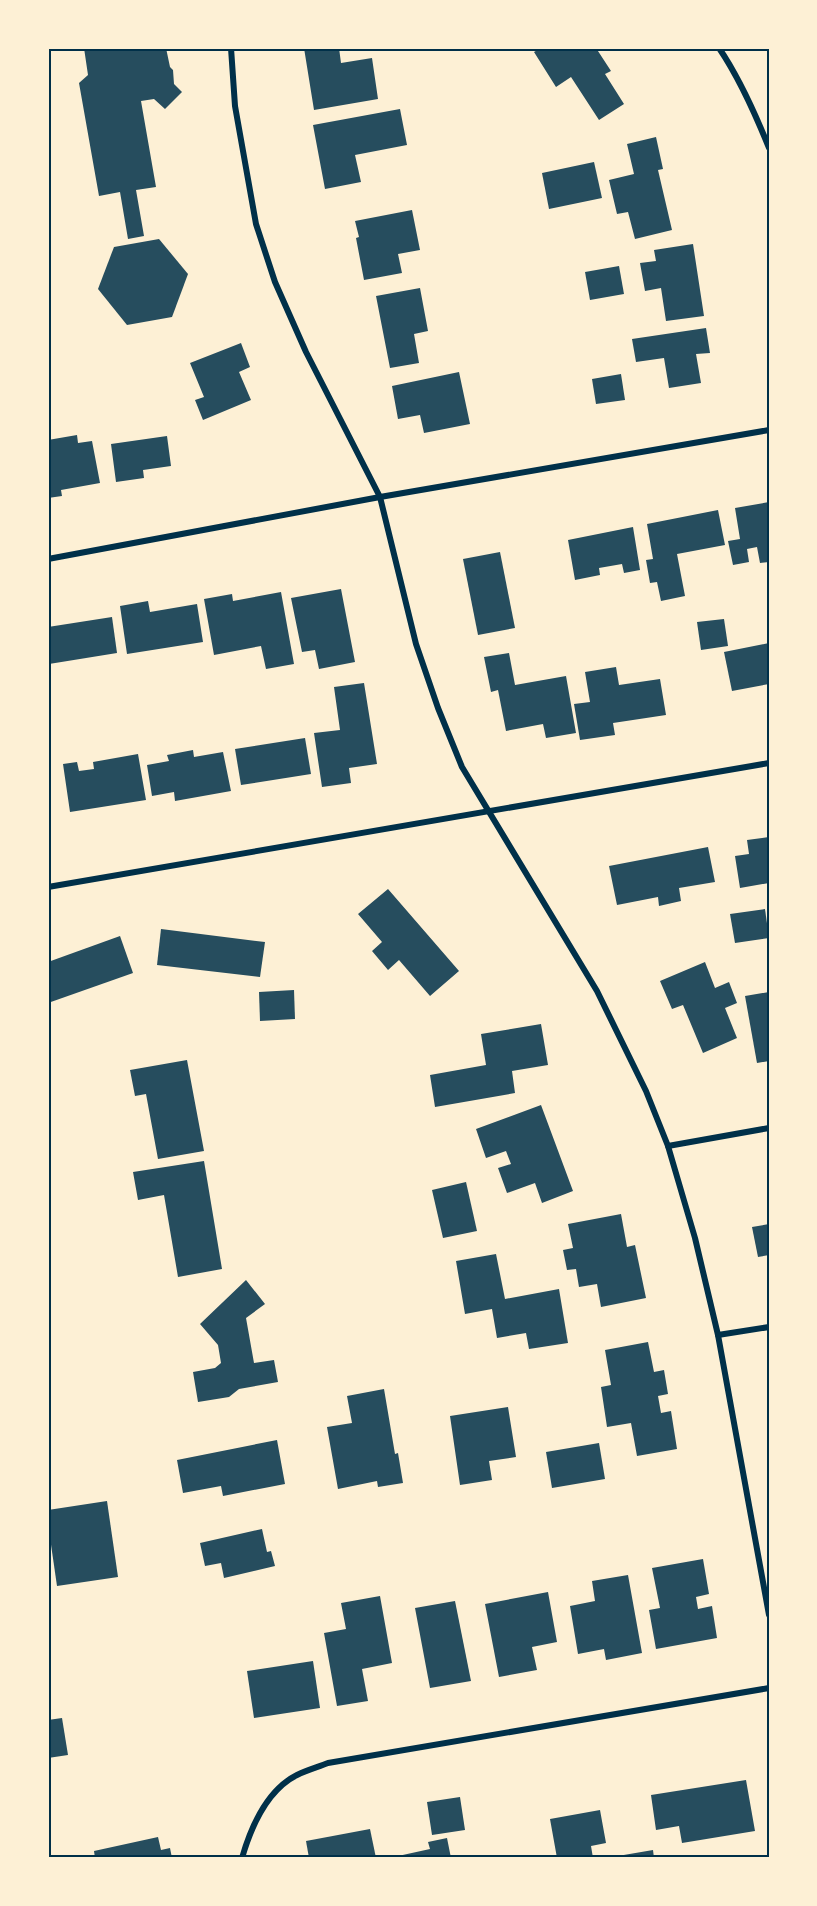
<svg xmlns="http://www.w3.org/2000/svg" width="817" height="1906" viewBox="0 0 817 1906" font-family="Helvetica,sans-serif">
<style>
.building{fill:#264d5e}
.lines{fill:none;stroke-linecap:round;stroke-linejoin:round}
.minor{stroke:#003049;stroke-width:6}
.neatline{fill:none;stroke:#003049;stroke-width:2}
</style>
<rect width="100%" height="100%" fill="#fdf0d5"/>
<!-- building -->
<g class="building">
<polygon points="84,48 166,48 170,67 173,70 174,84 182,92 165,109 154,99 141,101 156,187 136,190 144,236 128,239 120,192 99,196 79,83 88,75"/>
<polygon points="304,48 339,48 341,63 372,58 378,99 314,110"/>
<polygon points="541,48 596,48 611,71 605,74 624,104 599,120 571,77 556,87 534,52"/>
<polygon points="400,109 407,145 355,155 361,182 325,189 313,125"/>
<polygon points="656,137 663,169 658,170 672,230 635,239 628,212 617,214 609,180 634,174 627,144"/>
<polygon points="594,162 602,198 549,209 542,173"/>
<polygon points="412,210 420,250 398,254 402,273 364,280 356,238 359,237 355,221"/>
<polygon points="159,239 188,274 172,317 127,325 98,289 114,247"/>
<polygon points="693,244 704,316 666,321 661,288 645,291 640,263 656,261 654,250"/>
<polygon points="619,266 624,294 590,300 585,272"/>
<polygon points="420,288 428,331 414,334 419,363 390,368 376,296"/>
<polygon points="706,328 710,353 696,354 701,383 669,388 664,358 636,362 632,339"/>
<polygon points="241,343 250,367 239,372 251,400 203,420 195,400 204,397 190,363"/>
<polygon points="459,372 470,424 424,433 420,415 398,419 392,386"/>
<polygon points="621,374 625,400 596,404 592,379"/>
<polygon points="77,435 78,443 92,441 100,483 61,490 62,496 48,498 48,440"/>
<polygon points="167,436 171,466 143,470 144,478 116,482 111,444"/>
<polygon points="769,502 769,562 760,563 757,547 747,549 749,562 733,565 728,541 740,539 735,508"/>
<polygon points="718,510 725,545 677,554 685,596 661,601 657,582 650,583 646,560 653,559 647,524"/>
<polygon points="633,527 640,570 624,573 622,564 599,568 600,575 575,580 568,540"/>
<polygon points="500,552 515,628 478,635 463,559"/>
<polygon points="341,589 355,662 319,669 315,650 302,652 291,598"/>
<polygon points="281,592 294,664 266,669 261,646 214,655 204,599 232,594 233,601"/>
<polygon points="148,601 150,612 197,604 203,642 127,654 120,606"/>
<polygon points="112,617 117,653 49,664 48,627"/>
<polygon points="724,619 728,646 701,650 697,622"/>
<polygon points="769,643 769,684 732,691 724,652"/>
<polygon points="509,653 515,685 566,676 576,733 546,738 543,724 506,731 498,690 491,692 484,657"/>
<polygon points="616,667 619,685 660,679 666,715 613,723 615,735 580,740 574,704 590,702 585,672"/>
<polygon points="364,683 377,764 349,768 351,783 322,787 314,733 340,730 334,687"/>
<polygon points="305,738 311,774 241,785 235,749"/>
<polygon points="193,750 194,757 223,752 231,791 175,801 174,792 152,796 147,765 169,761 167,755"/>
<polygon points="138,754 146,800 70,812 63,764 77,762 79,771 94,769 93,762"/>
<polygon points="769,837 769,883 740,888 735,856 749,854 747,840"/>
<polygon points="708,847 715,882 679,888 681,901 659,906 658,897 617,905 609,866"/>
<polygon points="388,889 459,971 430,996 399,960 388,970 372,951 382,942 358,914"/>
<polygon points="765,909 769,938 735,943 730,914"/>
<polygon points="161,929 265,942 260,977 157,965"/>
<polygon points="120,936 133,973 48,1003 48,962"/>
<polygon points="705,962 715,988 729,982 737,1003 725,1008 737,1038 703,1053 683,1005 672,1009 660,981"/>
<polygon points="294,990 295,1019 260,1021 259,992"/>
<polygon points="769,992 769,1061 757,1063 745,996"/>
<polygon points="541,1024 548,1065 512,1071 515,1093 435,1107 430,1075 486,1065 481,1034"/>
<polygon points="187,1060 204,1151 158,1159 146,1094 135,1096 130,1070"/>
<polygon points="541,1105 573,1191 542,1203 535,1183 507,1193 498,1168 511,1164 506,1151 486,1158 476,1129"/>
<polygon points="204,1161 222,1269 178,1277 164,1195 138,1200 133,1172"/>
<polygon points="466,1182 477,1231 443,1238 432,1190"/>
<polygon points="621,1214 627,1247 635,1245 646,1298 601,1307 597,1284 579,1287 576,1269 567,1270 563,1250 573,1248 568,1224"/>
<polygon points="769,1224 769,1255 758,1257 752,1227"/>
<polygon points="496,1254 505,1299 559,1289 568,1343 529,1349 526,1333 497,1338 492,1309 465,1314 456,1261"/>
<polygon points="246,1280 265,1304 246,1318 254,1363 274,1360 278,1382 239,1389 229,1397 198,1402 193,1372 215,1368 221,1363 218,1345 200,1324"/>
<polygon points="648,1342 654,1372 664,1370 668,1394 658,1396 661,1413 671,1411 677,1449 637,1456 631,1423 607,1427 601,1387 611,1385 605,1350"/>
<polygon points="384,1389 395,1454 398,1453 403,1483 378,1487 377,1481 338,1489 327,1427 352,1423 347,1396"/>
<polygon points="508,1407 516,1457 489,1461 492,1480 460,1485 450,1416"/>
<polygon points="277,1440 285,1484 223,1496 221,1486 183,1493 177,1460"/>
<polygon points="599,1443 605,1479 552,1488 546,1452"/>
<polygon points="107,1501 118,1577 57,1586 48,1524 48,1510"/>
<polygon points="262,1529 267,1552 271,1551 275,1566 224,1578 221,1563 205,1566 200,1543"/>
<polygon points="703,1559 709,1594 696,1597 698,1609 712,1606 717,1638 656,1649 649,1610 660,1608 652,1568"/>
<polygon points="628,1575 642,1653 606,1660 604,1649 578,1654 570,1606 595,1601 592,1581"/>
<polygon points="548,1592 557,1642 532,1647 537,1670 499,1677 485,1604"/>
<polygon points="380,1596 392,1663 362,1669 368,1701 337,1706 324,1633 346,1629 341,1603"/>
<polygon points="455,1601 471,1681 430,1688 415,1608"/>
<polygon points="313,1661 320,1708 254,1718 247,1671"/>
<polygon points="62,1718 68,1755 48,1758 48,1720"/>
<polygon points="746,1780 755,1831 682,1843 679,1826 656,1830 651,1795"/>
<polygon points="460,1797 465,1830 432,1835 427,1802"/>
<polygon points="600,1810 606,1843 591,1846 593,1858 557,1858 550,1819"/>
<polygon points="370,1829 376,1858 309,1858 306,1841"/>
<polygon points="158,1837 161,1850 170,1848 172,1858 95,1858 94,1851"/>
<polygon points="447,1838 451,1858 389,1858 430,1849 428,1842"/>
<polygon points="653,1850 654,1858 612,1858 612,1857"/>
</g>
<g class="lines">
<!-- minor -->
<g class="minor">
<polyline points="231,48 235,106 256,224 275,282 306,352 380,497 416,644 438,708 462,767 597,991 646,1091 668,1146 695,1238 718,1335 769,1615"/>
<path d="M 719,48 C 740,79 755,113 769,148"/>
<polyline points="48,559 380,497 769,430"/>
<polyline points="48,887 769,763"/>
<polyline points="668,1146 769,1128"/>
<polyline points="718,1335 769,1327"/>
<path d="M 242,1858 C 251,1827 267,1790 297,1775 C 307,1770 318,1767 328,1763 L 769,1688"/>
</g>
</g>
<!-- border -->
<rect width="817" height="1906" fill="none" stroke="#fdf0d5" stroke-width="99"/>
<rect x="50" y="50" width="718" height="1806" class="neatline"/>
</svg>
